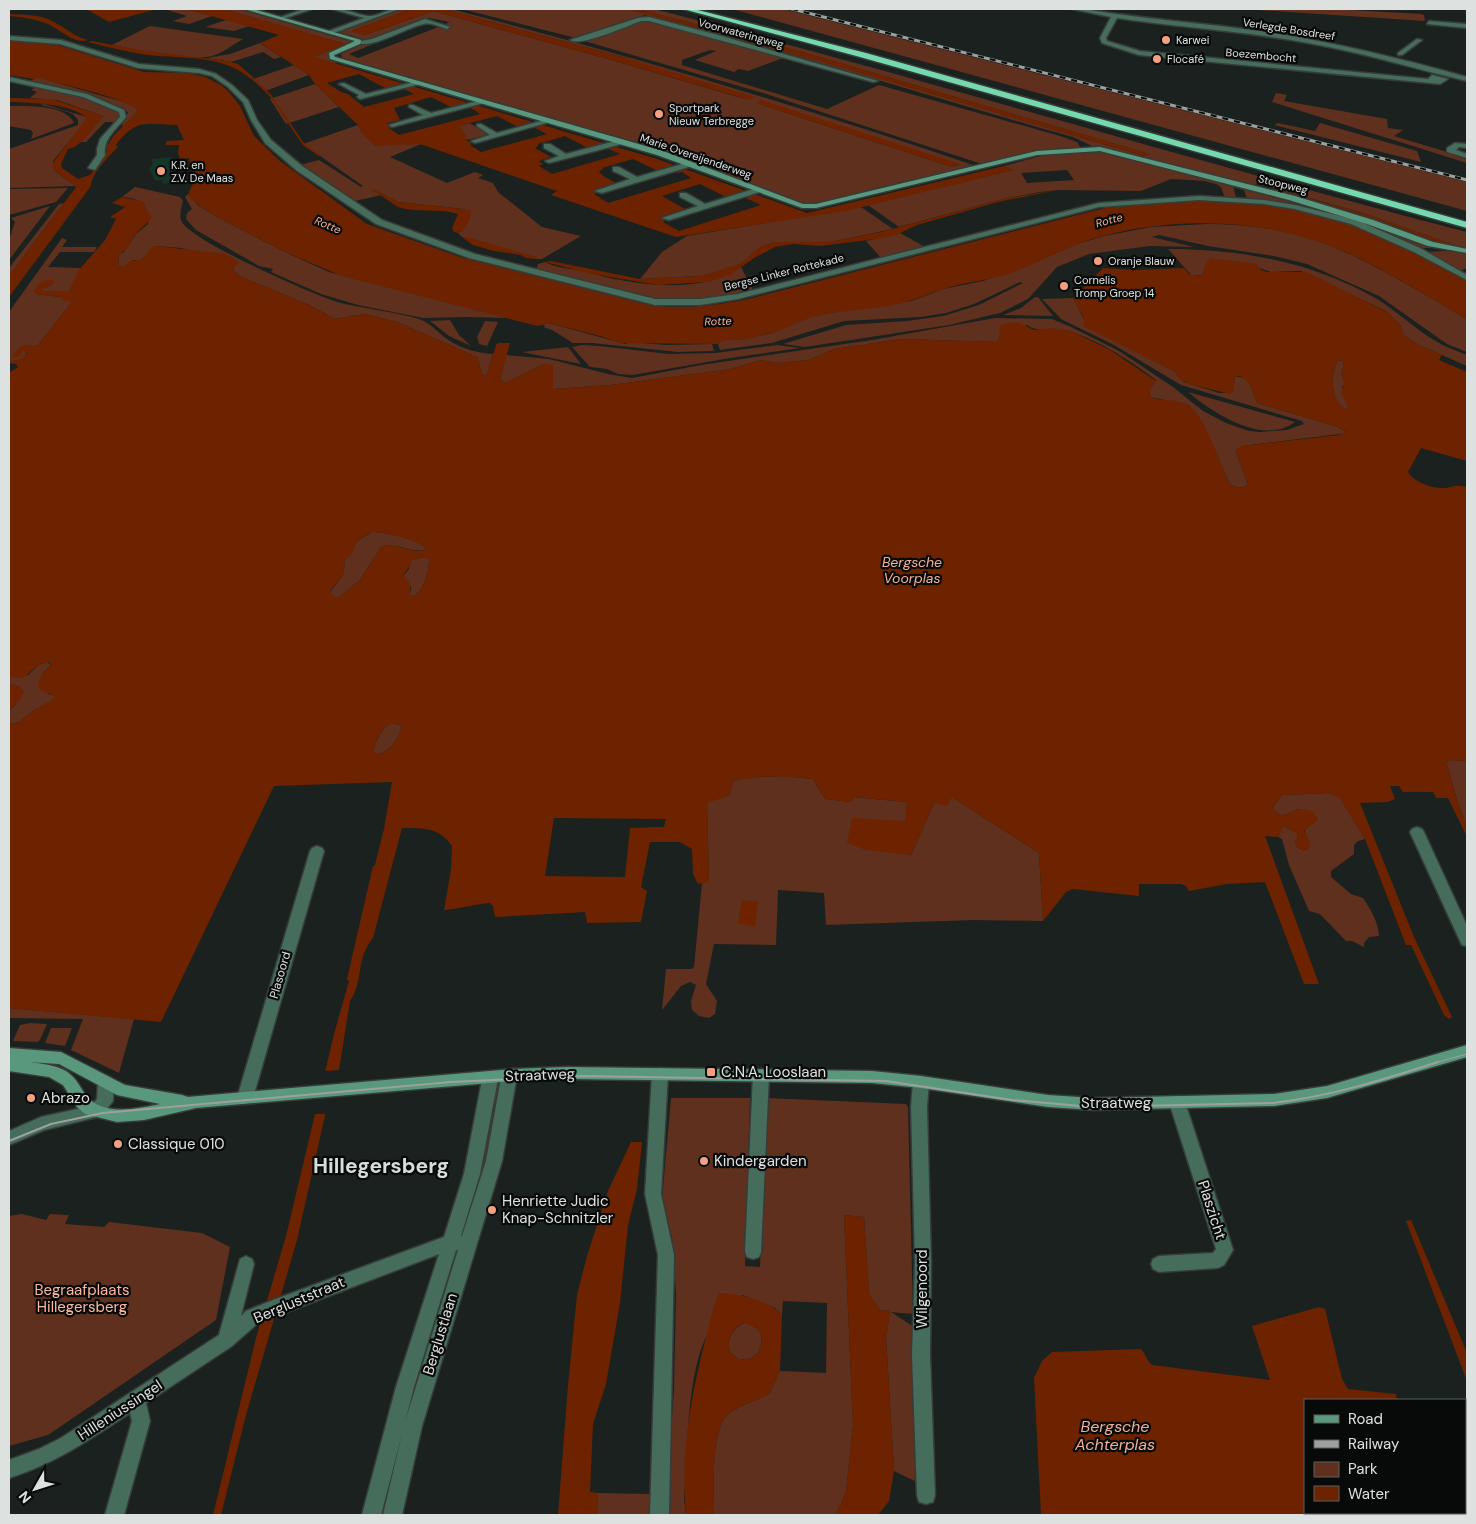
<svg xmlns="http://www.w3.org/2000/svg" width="1476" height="1524" viewBox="0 0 1476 1524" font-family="'DM Sans',sans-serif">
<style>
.green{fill:#5f301e;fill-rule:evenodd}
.water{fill:#6d2300;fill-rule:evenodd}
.pier{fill:#1b211e}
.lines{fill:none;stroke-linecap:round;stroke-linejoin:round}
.stream{stroke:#6d2300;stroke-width:2}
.building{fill:#153528}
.street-casing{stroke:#363c39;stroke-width:3}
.secondary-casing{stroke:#363c39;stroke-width:3}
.highway-casing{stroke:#363c39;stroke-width:3}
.street{fill:#466c5b;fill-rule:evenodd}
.secondary{fill:#5a987d;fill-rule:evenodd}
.highway{fill:#75d8ae;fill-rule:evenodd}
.tram-far1{stroke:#9ca19e;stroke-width:1}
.tram{stroke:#9ca19e;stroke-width:2}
.rail-casing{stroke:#9ca19e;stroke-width:3}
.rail{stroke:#080a09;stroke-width:2;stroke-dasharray:6;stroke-linecap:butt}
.poi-dot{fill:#f3a081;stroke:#080a09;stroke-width:2}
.labels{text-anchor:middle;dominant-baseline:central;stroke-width:4.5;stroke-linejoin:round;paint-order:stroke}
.far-street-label{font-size:11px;fill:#dde1df;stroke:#080a09}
.far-poi-label{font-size:11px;fill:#dde1df;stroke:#080a09;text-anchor:start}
.far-water-label{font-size:11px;font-style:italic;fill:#f2b097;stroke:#080a09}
.street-label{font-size:12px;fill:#dde1df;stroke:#080a09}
.water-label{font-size:14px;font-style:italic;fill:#f2b097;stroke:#080a09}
.near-poi-label{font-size:15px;fill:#dde1df;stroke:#080a09;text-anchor:start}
.near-street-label{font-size:15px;fill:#dde1df;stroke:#080a09}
.near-park-label{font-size:15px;fill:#fbb89f;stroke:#080a09}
.near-water-label{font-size:16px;font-style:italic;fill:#f2b097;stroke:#080a09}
.near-district-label{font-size:21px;font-weight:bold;fill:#d6deda;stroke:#080a09}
</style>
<rect width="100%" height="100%" fill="#1b211e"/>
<!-- green -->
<g class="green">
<polygon points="164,9 186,9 212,16 189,24 173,21 187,16"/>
<polygon points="223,9 239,9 353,42 337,50 331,58 337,64 313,57 345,44"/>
<path d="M 400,9 L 411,9 L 352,31 L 365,35 L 433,11 L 612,60 L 748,100 L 626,58 L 444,9 L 451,9 C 628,55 803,107 976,166 L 814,204 L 801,204 L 656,152 L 343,60 L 341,55 L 343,53 L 367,42 L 372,43 L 371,45 L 349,54 L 358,58 L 441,26 L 448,26 L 446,24 L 449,22 L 429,18 L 366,40 L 339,32 ZM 756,103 L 959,165 L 952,167 Z"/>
<path d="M 462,9 L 629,9 L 817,60 L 1144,156 L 1149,154 L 806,53 L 638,9 L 654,9 C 926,79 1195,162 1467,232 L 1467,249 L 1450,248 L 1197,172 L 1111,149 L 1092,146 L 1073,137 L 1037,127 L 763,46 L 645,15 L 576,38 ZM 1256,183 L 1360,212 L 1454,245 L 1450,246 L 1363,215 L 1255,185 Z"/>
<polygon points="732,9 783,9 1467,182 1467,211"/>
<polygon points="1242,9 1332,9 1421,14 1424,15 1425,21"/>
<polygon points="226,20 249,26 234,31 205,27"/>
<polygon points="637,21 648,21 773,53 783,58 748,71 739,69 734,72 695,60 716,51 710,50 682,60 682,65 827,109 879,85 1060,136 1077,142 1080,147 1033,153 982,164 763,93 581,40"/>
<path d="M 150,26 L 243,39 C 233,45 222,53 212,56 C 187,62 138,50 112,45 Z"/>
<polygon points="260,43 281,57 274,59 263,52 231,62 207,58 230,54"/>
<polygon points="294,65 309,75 265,91 253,79"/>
<polygon points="37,77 127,103 136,108 137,112 123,127 122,123 128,113 124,108 60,87 29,82"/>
<polygon points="315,84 339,107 286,124 270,99"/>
<path d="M 40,85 C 59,90 111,99 121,115 L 115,122 L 105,122 L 86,142 L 81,142 L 103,116 L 57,100 L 30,98 L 37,92 L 31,90 Z"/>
<polygon points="1276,93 1287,95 1284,101 1387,119 1388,128 1403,130 1394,136 1467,158 1467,163 1272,102"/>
<polygon points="43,104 87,117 87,120 53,161 54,170 75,186 9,188 9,149 78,125 78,120 73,114 65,111 41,105"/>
<path d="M 9,106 C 26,106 66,104 74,123 L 31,139 L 33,133 L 31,130 L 9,126 Z"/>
<polygon points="469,123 491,134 466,140 458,126"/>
<polygon points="1278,123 1315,131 1320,123 1417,151 1421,162 1274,125"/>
<polygon points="358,125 362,133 421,144 390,157 447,183 475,172 483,175 478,178 493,183 498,192 542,227 581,236 542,259 535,259 535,257 462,237 458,233 463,230 464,209 398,202 381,193 371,190 382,195 355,201 300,165 319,160 361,187 363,186 303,144"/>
<path d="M 1099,150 L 1233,185 L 1236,198 L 1225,198 L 1221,187 L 1216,184 L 1204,181 L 1171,179 L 1141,191 L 1058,190 L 1040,192 L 1003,199 L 899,227 L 868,205 L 1013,170 L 1004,166 L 1044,155 ZM 1067,170 L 1074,180 L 1027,183 L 1021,173 Z"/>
<path d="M 135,187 L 180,197 L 183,201 C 182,206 179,214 181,220 C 186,239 314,295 337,302 C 364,309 392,311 419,319 C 431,323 439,334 450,341 C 462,349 478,353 493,354 L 487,374 L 483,376 L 477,357 L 397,322 L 364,314 L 335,319 L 309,305 L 242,277 L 232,270 L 238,262 L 181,248 L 156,246 L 141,260 L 133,260 L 124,267 L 118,266 L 119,254 L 124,252 L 136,234 L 148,224 C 150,205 140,198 122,197 Z"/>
<polygon points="1243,187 1289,198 1438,248 1418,248 1353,220 1337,215 1276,202 1247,199"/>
<polygon points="68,188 56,202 9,215 9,189"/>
<polygon points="188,194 199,206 219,218 285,252 329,272 498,315 507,318 465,317 423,318 358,305 321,294 271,272 273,269 259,266 196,230 186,219 187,213 192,209 185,197"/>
<polygon points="64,203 9,276 9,268 59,204"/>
<polygon points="50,206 9,260 9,240 15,222 11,218"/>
<polygon points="861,207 893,229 831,242 774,242 740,264 726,270 701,276 640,279 662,252 687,236"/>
<path d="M 1207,224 C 1236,224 1266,227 1294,234 C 1356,250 1412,288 1467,319 L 1467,352 L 1447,344 L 1379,296 L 1307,264 L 1274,256 L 1208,246 L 1159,235 L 1152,237 L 1194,247 L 1150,246 L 1089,254 L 1057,267 L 1028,299 L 1000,313 L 949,325 L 805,347 L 783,344 L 846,325 L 907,321 L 943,316 L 979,305 L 1023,283 L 1020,282 L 974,304 L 946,313 L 921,317 L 844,321 L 772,343 L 720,350 L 718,344 L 720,341 L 731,339 L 740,340 L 772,333 L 810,317 L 850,309 L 912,301 L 943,289 L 983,281 L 1036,262 L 1074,245 L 1104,236 L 1151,227 Z"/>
<polygon points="900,233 927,248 882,259 866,241"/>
<polygon points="62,238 67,240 62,247 97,247 94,252 60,252 48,267 81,268 69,291 43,291 42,289 51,285 53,280 36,294 61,297 72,302 38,345 23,351 27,351 23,359 9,362 9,312"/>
<path d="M 1168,249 C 1241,249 1313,262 1377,299 C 1395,310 1411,325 1429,337 C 1441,345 1454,350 1467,355 L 1467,366 L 1419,345 L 1404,335 L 1400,325 L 1386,311 L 1301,271 L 1271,272 L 1259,268 L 1204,270 L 1203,275 L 1192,276 Z"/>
<polygon points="1443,251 1467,252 1467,268 1460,271 1425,252"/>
<path d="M 545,262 C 556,268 569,268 582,271 C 629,284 698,297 741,267 L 753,290 L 703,300 L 665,300 L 650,298 L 536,270 L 538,264 Z"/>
<polygon points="1035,297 1038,297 1053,316 1003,315 1021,308"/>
<path d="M 1073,298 L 1085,321 L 1122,344 L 1174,371 L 1184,382 L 1219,393 L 1232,393 L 1235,377 C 1250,374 1253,392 1257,403 L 1335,426 L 1349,433 L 1242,446 L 1237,449 L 1236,452 L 1248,484 C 1242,490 1237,487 1230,484 L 1202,422 L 1189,405 L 1150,397 L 1149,391 L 1156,380 C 1132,362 1102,342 1072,332 C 1058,327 1039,334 1027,325 L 1000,336 L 997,342 L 902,339 L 834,349 L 809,360 L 776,363 L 761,360 L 731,369 L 611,385 L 553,389 L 553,366 L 544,364 L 505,383 L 500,379 L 506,355 L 549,359 L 608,374 L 632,378 L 701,365 L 872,340 L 995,318 L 1052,319 L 1071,327 L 1119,351 L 1173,387 L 1203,411 L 1226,423 L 1249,431 L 1260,432 L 1287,430 L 1304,424 L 1302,421 L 1181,385 L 1114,345 L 1061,319 L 1042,299 Z"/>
<polygon points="450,320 459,335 471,346 449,336 430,321"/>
<polygon points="485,321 498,322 487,346 479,344 477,337"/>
<polygon points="549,323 625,344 631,342 665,345 712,344 714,351 678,352 592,343 573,343 552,330 543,327 545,327 544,325 537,326"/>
<polygon points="582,345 599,346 669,354 715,353 777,345 800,348 730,358 633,375 618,374 607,369 590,367 572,347"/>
<polygon points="568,347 581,364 522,352"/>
<path d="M 1338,360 L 1343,361 L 1344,366 L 1341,373 L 1345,383 L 1342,388 L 1348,407 L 1346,409 C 1330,403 1330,372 1338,360 Z"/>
<path d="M 1188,392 L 1295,422 C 1263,446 1213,413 1188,392 Z"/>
<path d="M 372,532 C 384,532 420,539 427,549 C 412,555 397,541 381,547 L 360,580 L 338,598 L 333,597 L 330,592 L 343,575 L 345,561 L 357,541 Z"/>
<path d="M 425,557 L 429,559 C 429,571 424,591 413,597 L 410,594 L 411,587 L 403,576 L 409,569 L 411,560 Z"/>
<polygon points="47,662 51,665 43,673 48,694 53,695 56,698 33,711 19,722 9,724 9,711 16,704 19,686 9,684 9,677 28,675 40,664"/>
<path d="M 391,723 L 402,725 C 400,737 389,754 376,754 L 373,751 C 376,740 381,729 391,723 Z"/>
<polygon points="1449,760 1467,761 1467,827 1458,803 1446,762"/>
<polygon points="782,776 813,779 825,799 852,802 853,797 907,802 906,821 895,852 911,855 934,803 952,797 1039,853 1043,921 973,920 826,925 824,893 778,890 776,945 714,944 706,984 717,1001 715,1014 709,1018 699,1016 692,1010 691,1001 696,985 690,982 681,986 662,1010 666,969 691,969 694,967 702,883 709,881 707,802 730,795 733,781 752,777"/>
<path d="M 1328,793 L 1339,796 L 1365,839 L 1358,841 L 1354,845 L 1354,854 L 1331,871 L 1331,877 L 1351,894 L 1363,898 C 1371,910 1378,921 1379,936 L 1369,937 L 1364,943 L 1364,947 L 1352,941 L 1346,941 L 1320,914 L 1309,911 L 1289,865 L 1282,839 L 1278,837 L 1283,826 L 1297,833 L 1298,838 L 1295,842 L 1298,848 L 1305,851 L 1307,840 L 1299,809 L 1282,816 L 1272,809 L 1282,795 Z"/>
<polygon points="9,1008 134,1019 119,1073 71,1050 83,1019 9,1018"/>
<polygon points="30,1023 47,1024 40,1040 37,1042 13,1041 20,1025"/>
<polygon points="51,1028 72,1028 65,1046 45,1043"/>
<path d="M 671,1098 L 750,1098 L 745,1266 L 760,1267 L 767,1098 L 906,1104 L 908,1107 L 913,1314 L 891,1312 L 914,1327 L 919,1483 L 894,1471 L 886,1338 L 890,1311 L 880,1310 L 869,1294 L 864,1217 L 844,1215 L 853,1425 L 846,1492 L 836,1515 L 714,1515 C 714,1491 711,1438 724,1419 C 732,1408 757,1400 769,1394 L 780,1371 L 826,1373 L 827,1303 L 783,1301 L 782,1315 L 775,1308 L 742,1295 C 733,1306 710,1327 705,1339 C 686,1383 688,1451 684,1499 L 686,1515 L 669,1515 L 669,1457 L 674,1389 L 676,1293 L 672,1237 L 662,1199 Z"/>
<polygon points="489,1112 497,1112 494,1141 475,1206 467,1206"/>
<polygon points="22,1214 46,1220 50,1214 69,1215 65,1224 104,1227 109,1222 202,1233 230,1247 216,1320 48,1435 9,1446 9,1216"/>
<polygon points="450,1259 457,1260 411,1411 405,1411"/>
<path d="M 744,1323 C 762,1327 765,1335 758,1353 L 751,1358 L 739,1360 L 730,1352 C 726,1339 732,1329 744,1323 Z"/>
<polygon points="598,1493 650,1494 649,1515 598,1515"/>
</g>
<!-- water -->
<g class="water">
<polygon points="86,9 157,9 109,22"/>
<path d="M 186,9 L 223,9 L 346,44 L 314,57 L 657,159 L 807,213 L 1004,166 L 1014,170 L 846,211 L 676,237 L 551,195 L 557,191 L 420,144 L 375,146 L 362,133 L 358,125 L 315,84 L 309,75 L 260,43 L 279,35 ZM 359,74 L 387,89 L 398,86 L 414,94 L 364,107 L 348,94 L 341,92 L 327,83 ZM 431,97 L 451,107 C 462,104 471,107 480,114 L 399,135 L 389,128 L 390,126 L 387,123 L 400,120 L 394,108 ZM 497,116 L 518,127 L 529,125 L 547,134 L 481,152 L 470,145 L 472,144 L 465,139 L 467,137 L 459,126 ZM 565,136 L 588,148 L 599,145 L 620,154 L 552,174 L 539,166 L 543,164 L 539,161 L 551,157 L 535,148 L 538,146 L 538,144 ZM 633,159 L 658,171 L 668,168 L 678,173 L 682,172 L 691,178 L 608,203 L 594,194 L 598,192 L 595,190 L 616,183 L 603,176 L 599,171 L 603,169 L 602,168 ZM 700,184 L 726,197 L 737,194 L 761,205 L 679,231 L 663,222 L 665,220 L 660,217 L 685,209 L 662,196 Z"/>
<polygon points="411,9 444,9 626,58 755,97 749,100 612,60 433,11 365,35 351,31"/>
<polygon points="629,9 638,9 806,53 1150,154 1144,156 816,60"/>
<path d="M 9,14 C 23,15 39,14 52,21 C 65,27 74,37 88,40 C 75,45 59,29 48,24 C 35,19 22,17 9,16 Z"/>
<path d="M 9,40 L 54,44 L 144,72 L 187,73 L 205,77 L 221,85 L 229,92 L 240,106 L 254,136 L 280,161 L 367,224 L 463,258 L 645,304 C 679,310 710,306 744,300 L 1105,208 C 1183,197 1265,197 1340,220 C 1385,234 1426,260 1467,281 L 1467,319 C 1424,295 1381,266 1335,248 C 1259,217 1167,216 1089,240 C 1061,249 1036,264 1008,274 C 987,281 964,282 943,289 C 927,294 914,301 898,304 C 869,310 840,310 812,317 C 798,321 786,330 771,333 C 761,335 750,339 740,340 C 732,341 725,338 718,344 L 620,343 L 600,336 L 549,323 L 537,326 L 342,276 L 285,252 L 219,218 L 201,207 L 188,195 L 192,185 L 191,180 L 195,179 L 189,158 L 180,159 L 178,153 L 179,145 L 165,145 L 167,141 L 184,140 L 177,125 C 147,124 136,118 116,145 L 118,147 C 109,156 91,174 91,186 L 9,297 L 9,276 L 76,187 L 54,170 L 52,164 L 87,118 C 70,103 31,103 9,102 L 9,98 L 52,99 L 103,116 C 94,126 81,148 68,149 L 61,164 L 62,168 L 78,179 L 90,175 L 106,155 L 107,146 L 114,135 L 137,112 L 136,108 C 107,93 71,87 39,78 L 34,79 L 9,75 Z"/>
<path d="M 92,41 L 140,50 L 227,61 L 238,64 L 254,78 L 251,79 C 222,54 184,59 148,55 C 128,52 107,47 88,42 Z"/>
<polygon points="761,100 960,164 952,167 756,103"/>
<polygon points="1254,183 1360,212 1455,245 1450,246 1363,215"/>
<path d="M 374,189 L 398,202 L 464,209 L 471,211 C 471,220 466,229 458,233 L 454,232 L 452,228 L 458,214 C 440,208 415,213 398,207 C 389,202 381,194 371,190 Z"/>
<polygon points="1058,190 998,202 917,225 896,235 876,239 820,246 793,244 775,247 754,258 730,275 707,282 658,285 592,274 545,262 551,261 640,279 701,276 740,264 761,246 774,242 831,242 885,231 1003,199"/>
<path d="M 122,197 L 144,202 L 146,209 L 152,217 C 148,224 140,228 135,235 C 130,241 128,251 119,254 L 118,266 L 124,267 C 129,258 137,262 144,258 L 151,247 L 156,246 L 226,254 L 239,262 L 232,270 L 242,277 L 309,305 L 335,319 L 364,314 L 397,322 L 477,357 L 483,376 L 487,374 L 496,345 L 498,343 L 510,343 L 500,379 L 505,383 L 544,364 L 553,365 L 553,389 L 611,385 L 731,369 L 761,360 L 776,363 L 809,360 L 834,349 L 902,339 L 997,342 L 1000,336 L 999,327 L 1003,324 L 1017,322 L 1034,330 L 1050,328 L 1071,331 L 1110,350 L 1156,381 L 1149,391 L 1150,397 C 1162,402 1177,398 1188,405 C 1204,414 1221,466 1230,484 C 1237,487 1242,490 1248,484 L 1236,452 L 1237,449 L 1242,446 L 1339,435 L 1348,432 L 1335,426 L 1257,403 L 1248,381 L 1240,376 L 1235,377 L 1232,393 L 1230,394 L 1189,384 L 1180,379 L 1174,371 L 1083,326 C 1087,314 1076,309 1073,298 L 1103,268 L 1135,270 L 1184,268 L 1189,274 L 1196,276 L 1203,275 L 1205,265 L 1210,258 L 1256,264 L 1261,270 L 1267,272 L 1306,272 L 1389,313 L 1400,325 L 1404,335 L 1419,345 L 1442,355 L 1439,360 L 1467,372 L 1467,461 L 1421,448 L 1408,472 C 1414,482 1433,489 1444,488 C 1455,487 1454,484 1467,487 L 1467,761 L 1449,760 L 1446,762 L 1458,803 L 1467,827 L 1467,837 L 1448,798 L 1436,798 L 1433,792 L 1403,792 L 1399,786 L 1390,786 L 1395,799 L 1387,802 L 1360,803 L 1414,937 L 1452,1017 L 1449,1019 L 1444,1015 L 1411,945 L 1406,945 L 1365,839 L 1339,797 L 1328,793 L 1282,795 L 1272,809 L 1282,816 C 1296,810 1310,802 1318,820 L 1304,831 L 1310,842 L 1309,849 L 1305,851 L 1298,848 L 1295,842 L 1298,838 L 1297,833 L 1283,826 L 1278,837 L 1265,836 L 1319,984 L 1304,984 L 1265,882 L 1227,884 L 1189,891 L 1186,886 L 1181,884 L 1139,884 L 1139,896 L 1073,889 L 1066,892 L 1043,921 L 1039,853 L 952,797 L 947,806 L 934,803 L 911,855 L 866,850 L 847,843 L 852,818 L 905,821 L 907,802 L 853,797 L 852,802 L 825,799 L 813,779 C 786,776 760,775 733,781 L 730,795 L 707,803 L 709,882 L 698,884 L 693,874 L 692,849 L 680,842 L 650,842 L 641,887 L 647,891 L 641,922 L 587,923 L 585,912 L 495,917 L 493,906 L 490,903 C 474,904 460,909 444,910 L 451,869 L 452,846 C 439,827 423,828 402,828 L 373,938 C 355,960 364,981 350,1001 L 339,1070 L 335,1071 L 297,1240 L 246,1415 L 221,1515 L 213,1515 L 256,1338 L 286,1236 L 334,1034 L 349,981 L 347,980 L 349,970 L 373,866 L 375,865 L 384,829 L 392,782 L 274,786 L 161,1022 L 9,1008 L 9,724 L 19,722 L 33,711 L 55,698 C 52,693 43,693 38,687 L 40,677 L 51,665 L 49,662 L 40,664 L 23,678 L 9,677 L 9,373 L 18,367 L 16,364 L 9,363 L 11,361 L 22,359 L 27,352 L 23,351 L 19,357 L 11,357 L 22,345 L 38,345 L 72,302 L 64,301 L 61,297 L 36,294 L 34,292 C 36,283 45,280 53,280 L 54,283 L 43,289 L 43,291 L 69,291 L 79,270 L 105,240 L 116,219 L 110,217 L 125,207 L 112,203 ZM 1338,360 L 1343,361 L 1344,366 L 1341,373 L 1345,383 L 1341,392 L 1348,407 L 1346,409 C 1330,403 1330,372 1338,360 ZM 371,532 C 384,532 419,539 427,549 C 413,556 396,541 381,547 L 360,580 L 338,598 L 333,597 L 330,591 L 343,575 L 345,561 L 353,552 L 357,541 ZM 425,557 L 429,559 C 429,571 424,591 413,597 L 410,594 L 410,584 L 403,575 L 410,566 L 411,560 ZM 391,723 L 402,725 C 400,737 389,754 376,754 L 373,751 C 376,740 381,729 391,723 ZM 554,818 L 557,818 L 666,819 L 664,827 L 630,828 L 625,877 L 545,876 Z"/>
<polygon points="467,237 536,257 535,259 526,258 521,255 494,251 473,245 463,238"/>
<polygon points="9,684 19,686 24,691 22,697 9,711"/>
<polygon points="742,900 758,902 755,927 738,923"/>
<polygon points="631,1142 642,1142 637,1189 628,1225 620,1303 606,1384 593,1424 590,1492 598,1493 598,1515 558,1515 568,1385 577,1295 587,1256 608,1191"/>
<polygon points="844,1215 864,1217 869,1293 880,1310 890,1311 886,1339 894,1471 889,1501 878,1515 836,1515 846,1492 853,1425"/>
<polygon points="1411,1220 1467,1353 1467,1381 1406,1221"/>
<path d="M 719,1293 C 741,1295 765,1298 782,1315 L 780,1371 L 769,1394 C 757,1400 732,1408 724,1419 C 711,1438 714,1491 714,1515 L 686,1515 C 680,1455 691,1395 706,1337 C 710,1322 713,1308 719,1293 ZM 743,1323 C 762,1326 765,1336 758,1353 L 751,1358 L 739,1360 L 730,1352 C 726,1339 732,1329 743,1323 Z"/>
<path d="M 1319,1307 L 1325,1309 L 1342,1379 L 1348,1389 L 1396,1394 L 1397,1400 L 1305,1400 L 1305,1513 L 1407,1513 L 1408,1515 L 1041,1515 L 1034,1378 L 1042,1361 L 1052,1352 L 1141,1349 C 1146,1354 1146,1360 1152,1365 L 1270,1380 L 1252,1326 Z"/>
</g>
<!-- pier -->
<polygon class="pier" points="341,1070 337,1073 328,1114 313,1114 324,1071"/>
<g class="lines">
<!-- stream -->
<polyline class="stream" points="252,78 270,95 304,145 319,155"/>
</g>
<!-- building -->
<polygon class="building" points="171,157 179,182 163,184 162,180 155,181 149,168 153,164 151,159"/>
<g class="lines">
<defs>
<g id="street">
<polygon points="304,9 312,9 283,19 278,18"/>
<path d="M 332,9 C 345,8 355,14 368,16 C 378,17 388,8 399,9 L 331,34 L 329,31 L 364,18 Z"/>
<path d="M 1072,9 L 1084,9 C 1142,19 1202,23 1260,31 C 1330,41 1399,58 1467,77 L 1467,81 C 1415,69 1365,53 1313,44 C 1248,31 1182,28 1117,18 L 1106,38 L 1107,41 L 1140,51 L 1428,79 L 1432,75 L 1448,79 L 1440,84 L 1139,55 L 1102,43 L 1100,38 L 1111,17 Z"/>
<path d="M 649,17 L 718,35 L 878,81 L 873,82 L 649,21 L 641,21 C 627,26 581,47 570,40 L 638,18 Z"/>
<path d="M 425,19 L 450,27 L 447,29 C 440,27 430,22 424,24 C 406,27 371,51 355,42 L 372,39 Z"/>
<polygon points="1429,21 1467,24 1467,28 1427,24"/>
<polygon points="9,36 61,40 139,64 199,69 216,74 232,85 248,100 257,120 271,140 302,166 382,220 475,254 655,299 700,299 738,294 1099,203 1199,196 1264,200 1295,205 1357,220 1420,248 1467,275 1467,280 1414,252 1351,224 1295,209 1264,204 1199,200 1099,207 738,299 700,305 655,305 469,258 376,224 296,170 265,143 251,120 243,102 228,87 212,76 199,73 138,68 60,44 9,40"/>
<polygon points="1417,39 1422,40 1402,55 1398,55 1398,53"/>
<path d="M 9,77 L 87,94 L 124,110 L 126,117 C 117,129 103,138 105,155 L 95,170 L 88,168 L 97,155 L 97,149 L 100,139 L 120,117 L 119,112 L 83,97 L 9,81 Z"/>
<polygon points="418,81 420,82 420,84 360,99 357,97 359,95 339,84 344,83 366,94"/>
<polygon points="482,100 484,101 484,103 392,127 389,125 423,115 409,107 409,105 413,105 431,113"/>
<polygon points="548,119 550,120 550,122 475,143 471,141 490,135 477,126 477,124 481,124 497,133"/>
<polygon points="619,140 623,142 622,144 549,163 545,161 559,156 544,148 544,144 550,144 566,154"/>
<polygon points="1455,143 1467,144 1467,148 1459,147 1456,150 1467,154 1467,158 1447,152 1447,148"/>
<polygon points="689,162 692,162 692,166 602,193 595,191 630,179 613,171 613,167 619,167 637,177"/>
<polygon points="757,188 761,190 760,192 669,220 662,218 698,206 680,197 680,193 686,193 705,204"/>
<polygon points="1417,827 1422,829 1424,832 1467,926 1467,946 1462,945 1460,941 1410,832 1412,829"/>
<polygon points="317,846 322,848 324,851 253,1098 250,1102 245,1104 240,1102 237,1098 310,851 312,848"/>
<polygon points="660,1068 665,1070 668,1074 661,1194 674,1255 669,1515 650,1515 658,1255 645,1194 652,1074 655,1070"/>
<path d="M 512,1069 L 517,1071 L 520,1075 L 516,1081 L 502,1161 L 422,1426 L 402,1515 L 383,1515 L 402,1434 L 381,1515 L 362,1515 L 396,1387 L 439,1254 L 258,1323 L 232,1346 L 146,1403 L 150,1421 L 124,1515 L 105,1515 L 132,1421 L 130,1413 C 91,1439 54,1464 9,1478 L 9,1460 L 39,1449 L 61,1438 L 219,1335 L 240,1259 L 246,1256 L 252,1259 L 254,1264 L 241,1316 L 246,1311 L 273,1300 L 444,1237 L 464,1174 L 482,1080 L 480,1077 L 483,1073 C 490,1070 494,1072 498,1079 L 480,1174 L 461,1236 L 462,1236 L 486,1161 L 501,1078 L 507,1071 ZM 456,1250 L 458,1250 L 405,1422 L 414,1387 Z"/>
<polygon points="761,1069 766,1071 769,1075 761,1252 759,1257 753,1259 747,1257 745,1252 753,1075 756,1071"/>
<polygon points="106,1076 111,1078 114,1082 113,1101 101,1116 44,1130 9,1145 9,1131 41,1117 91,1106 97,1099 98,1082 101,1078"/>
<polygon points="921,1076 926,1078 929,1082 927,1107 931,1263 930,1355 935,1495 933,1502 926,1504 919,1502 917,1495 912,1355 915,1263 911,1107 913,1082 916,1078"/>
<polygon points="1177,1096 1182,1097 1185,1102 1233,1250 1224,1265 1218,1268 1159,1272 1153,1269 1151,1264 1153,1259 1159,1256 1213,1253 1216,1249 1169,1102 1172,1097"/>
</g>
<g id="secondary">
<polygon points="244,9 253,9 361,40 360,44 334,55 335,57 663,151 803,204 816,204 1037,151 1100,147 1295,196 1373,220 1433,242 1467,249 1467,253 1428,246 1367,224 1289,200 1100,151 1037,155 816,208 802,208 657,155 330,59 329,53 355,41"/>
<path d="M 1467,1045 L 1467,1057 L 1327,1098 L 1274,1106 L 1094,1110 L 1048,1107 L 921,1088 L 872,1083 L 567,1079 L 512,1081 L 196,1108 L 144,1120 L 117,1122 L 85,1114 L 77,1107 L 63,1085 L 49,1077 L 9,1071 L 9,1048 L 61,1052 L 125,1085 L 182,1095 L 188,1097 L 512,1069 L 567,1067 L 872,1071 L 921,1076 L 1048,1095 L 1094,1098 L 1274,1094 L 1327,1086 ZM 28,1062 L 59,1064 L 117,1095 L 160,1104 C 141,1108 111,1115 93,1102 C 84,1096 81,1086 74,1078 C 63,1065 44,1064 28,1062 Z"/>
</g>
<polygon id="highway" points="683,9 694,9 866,53 1467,222 1467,228 860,57"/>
</defs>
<!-- street casing -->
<use href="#street" class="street-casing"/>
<!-- secondary casing -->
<use href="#secondary" class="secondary-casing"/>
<!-- highway casing -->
<use href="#highway" class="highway-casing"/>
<!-- street -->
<use href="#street" class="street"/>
<!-- secondary -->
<use href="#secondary" class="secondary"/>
<!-- highway -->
<use href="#highway" class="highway"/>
<!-- tram-far1 -->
<polyline class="tram-far1" points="1434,1063 1467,1054"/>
<!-- tram -->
<path class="tram" d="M 9,1141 L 51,1124 L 103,1113 L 451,1082 L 582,1076 L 886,1081 L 1012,1100 L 1092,1107 L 1273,1103 C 1332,1096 1382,1080 1438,1062"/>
<defs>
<polyline id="rail" points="792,9 1467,180"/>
</defs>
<!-- rail casing -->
<use href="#rail" class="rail-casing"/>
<!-- rail -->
<use href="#rail" class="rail"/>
</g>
<!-- markers -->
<g class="poi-dot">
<circle cx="1166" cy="40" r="5"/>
<circle cx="1157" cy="59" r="5"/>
<circle cx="659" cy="114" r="5"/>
<circle cx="161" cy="171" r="5"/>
<circle cx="1098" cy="261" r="5"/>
<circle cx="1064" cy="286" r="5"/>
<rect x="706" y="1067" width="10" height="10" rx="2.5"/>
<circle cx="31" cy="1098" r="5"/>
<circle cx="118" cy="1144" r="5"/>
<circle cx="704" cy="1161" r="5"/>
<circle cx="492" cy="1210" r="5"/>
</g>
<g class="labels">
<!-- far-street labels -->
<g class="far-street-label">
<text transform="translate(1289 29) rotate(9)">Verlegde Bosdreef</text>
<text transform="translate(741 33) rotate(15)">Voorwateringweg</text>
<text transform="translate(1261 55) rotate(5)">Boezembocht</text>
<text transform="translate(696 156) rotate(19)">Marie Overeijenderweg</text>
<text transform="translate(1283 184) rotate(14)">Stoopweg</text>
<text transform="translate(784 272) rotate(-14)">Bergse Linker Rottekade</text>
</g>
<!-- far-poi labels -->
<g class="far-poi-label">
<text x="1176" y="40">Karwei</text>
<text x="1167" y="59">Flocafé</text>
<text x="669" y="108">Sportpark<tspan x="669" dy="13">Nieuw Terbregge</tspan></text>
<text x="171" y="165">K.R. en<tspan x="171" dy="13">Z.V. De Maas</tspan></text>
<text x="1108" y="261">Oranje Blauw</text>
<text x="1074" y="280">Cornelis<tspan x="1074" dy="13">Tromp Groep 14</tspan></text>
</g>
<!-- far-water labels -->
<g class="far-water-label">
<text transform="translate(1109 220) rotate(-15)">Rotte</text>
<text transform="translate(328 225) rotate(23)">Rotte</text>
<text transform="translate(718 321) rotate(-2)">Rotte</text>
</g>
<!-- street labels -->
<g class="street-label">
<text transform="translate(280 975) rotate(-74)">Plasoord</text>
</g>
<!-- water labels -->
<g class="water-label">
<text x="912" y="562">Bergsche<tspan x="912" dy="16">Voorplas</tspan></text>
</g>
<!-- near-poi labels -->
<g class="near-poi-label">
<text x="721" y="1072">C.N.A. Looslaan</text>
<text x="41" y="1098">Abrazo</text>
<text x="128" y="1144">Classique 010</text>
<text x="714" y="1161">Kindergarden</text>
<text x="502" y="1201">Henriette Judic<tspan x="502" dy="17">Knap-Schnitzler</tspan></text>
</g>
<!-- near-street labels -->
<g class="near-street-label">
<text transform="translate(540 1075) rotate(-2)">Straatweg</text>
<text x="1116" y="1103">Straatweg</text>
<text transform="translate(1212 1210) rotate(72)">Plaszicht</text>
<text transform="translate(922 1289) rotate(-90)">Wilgenoord</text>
<text transform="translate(299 1300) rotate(-23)">Bergluststraat</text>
<text transform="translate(440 1334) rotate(-73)">Berglustlaan</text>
<text transform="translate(120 1410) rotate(-33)">Hilleniussingel</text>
</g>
<!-- near-park labels -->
<g class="near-park-label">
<text x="82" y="1290">Begraafplaats<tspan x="82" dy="17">Hillegersberg</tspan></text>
</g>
<!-- near-water labels -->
<g class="near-water-label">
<text x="1115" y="1426">Bergsche<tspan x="1115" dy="18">Achterplas</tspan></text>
</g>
<!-- near-district labels -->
<g class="near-district-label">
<text x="381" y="1166">Hillegersberg</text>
</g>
</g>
<!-- border -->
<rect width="1476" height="1524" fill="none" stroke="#dde1df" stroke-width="20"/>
<!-- legend -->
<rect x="1304" y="1399" width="162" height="115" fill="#080a09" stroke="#5d605f"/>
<rect x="1314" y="1415" width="25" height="8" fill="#5a987d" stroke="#5d605f"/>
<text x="1348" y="1424" font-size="15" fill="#dde1df">Road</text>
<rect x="1314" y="1440" width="25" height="8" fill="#9ca19e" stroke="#5d605f"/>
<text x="1348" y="1449" font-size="15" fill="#dde1df">Railway</text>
<rect x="1314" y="1462" width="25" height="15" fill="#5f301e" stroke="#5d605f"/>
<text x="1348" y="1474" font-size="15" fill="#dde1df">Park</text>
<rect x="1314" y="1486" width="25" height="15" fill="#6d2300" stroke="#5d605f"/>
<text x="1348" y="1499" font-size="15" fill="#dde1df">Water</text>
<!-- north arrow -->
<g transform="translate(35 1489) rotate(231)" stroke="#080a09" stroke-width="4" paint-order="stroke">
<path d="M0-4L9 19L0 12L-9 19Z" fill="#dde1df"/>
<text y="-8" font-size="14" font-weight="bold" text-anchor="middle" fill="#dde1df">N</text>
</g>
</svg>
